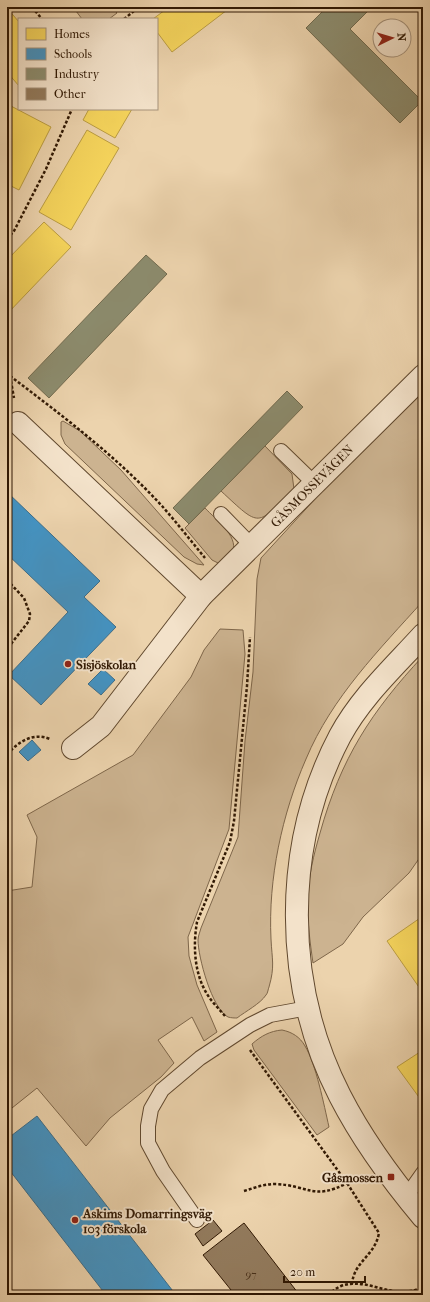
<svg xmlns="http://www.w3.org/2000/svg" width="430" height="1302" viewBox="0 0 430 1302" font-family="'IM FELL French Canon',serif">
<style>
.green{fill:#ccb390;stroke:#7e664a}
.homes{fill:#f6d55c;stroke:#bb9d42}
.schools{fill:#4393c3;stroke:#3e6e8a}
.industry{fill:#8c8c6e;stroke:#716a4e}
.building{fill:#927a5c;stroke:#311904}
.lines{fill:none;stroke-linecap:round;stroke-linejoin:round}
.lane-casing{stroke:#60482e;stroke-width:16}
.street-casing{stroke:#60482e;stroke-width:24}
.path{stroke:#311904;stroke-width:2.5;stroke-dasharray:3 2;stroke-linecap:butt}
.lane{stroke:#f3e2ca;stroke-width:14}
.street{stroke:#f3e2ca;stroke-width:22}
.poi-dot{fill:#8f2418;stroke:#f3e2ca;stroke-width:1.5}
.labels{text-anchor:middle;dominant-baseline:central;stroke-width:4;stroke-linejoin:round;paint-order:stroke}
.number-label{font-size:11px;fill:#49311a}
.street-label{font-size:13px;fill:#311904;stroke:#f3e2ca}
.poi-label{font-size:13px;font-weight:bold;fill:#311904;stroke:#f3e2ca;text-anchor:start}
</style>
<rect width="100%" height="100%" fill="#ecd3ad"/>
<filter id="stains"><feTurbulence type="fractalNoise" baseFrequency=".005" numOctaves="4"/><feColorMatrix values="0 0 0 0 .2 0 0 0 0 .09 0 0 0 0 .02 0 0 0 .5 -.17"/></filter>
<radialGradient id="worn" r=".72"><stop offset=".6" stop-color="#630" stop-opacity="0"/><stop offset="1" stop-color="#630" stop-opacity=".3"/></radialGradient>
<!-- green -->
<g class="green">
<polygon points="73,7 112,7 117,13 109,19 82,19"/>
<path d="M 423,392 L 423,601 C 379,650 332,697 306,759 C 282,814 268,879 271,939 C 272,960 275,966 269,987 C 268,989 268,993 266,995 C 260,1004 246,1011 237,1018 C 235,1018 231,1018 228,1017 C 212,1009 198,957 198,940 C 198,936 200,932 201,928 L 238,837 L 245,741 L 253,672 L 257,579 L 261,558 L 338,474 Z"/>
<polygon points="63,421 80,431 121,470 204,565 197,564 184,557 65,444 61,435 61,422"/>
<path d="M 265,446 L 292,474 L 294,489 C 256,527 261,528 221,491 Z"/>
<path d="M 205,508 C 216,520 238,535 233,552 L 223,561 L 218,563 L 212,560 L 185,528 Z"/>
<polygon points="220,629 243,630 245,654 229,829 188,937 189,956 197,985 217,1032 204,1041 192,1017 158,1040 174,1063 161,1077 110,1118 86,1146 37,1088 7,1112 7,891 32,887 37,837 27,815 133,755 191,677 204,650"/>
<path d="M 423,656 L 423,853 L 409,873 L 363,917 L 343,944 L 313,963 C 310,942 307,920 308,899 C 308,877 314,854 320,833 C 341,758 371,712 423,656 Z"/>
<path d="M 282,1030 C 292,1032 300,1037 305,1046 C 316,1064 324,1105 329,1127 L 317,1135 L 254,1050 L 252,1044 C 261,1036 270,1031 282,1030 Z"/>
</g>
<!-- homes -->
<g class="homes">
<polygon points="169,7 231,7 172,52 157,32 157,19 153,19"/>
<polygon points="7,8 19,22 19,86 7,72"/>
<polygon points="9,105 51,127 19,190 7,184 7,110"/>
<polygon points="89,109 132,109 115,138 83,120"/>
<polygon points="87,130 119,148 71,230 39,212"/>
<polygon points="44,222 71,247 7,314 7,260"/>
<polygon points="423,916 423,993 387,941"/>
<polygon points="423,1050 423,1099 421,1100 397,1067"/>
</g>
<!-- schools -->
<g class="schools">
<polygon points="7,492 100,581 84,597 116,627 41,705 9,675 68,612 7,554"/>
<polygon points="103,669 115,680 101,695 88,684"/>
<polygon points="32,740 41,750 28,761 19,752"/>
<polygon points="37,1116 176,1295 106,1295 7,1167 7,1139"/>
</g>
<!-- industry -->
<g class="industry">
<polygon points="327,7 372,7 350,29 422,101 400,123 306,28"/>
<polygon points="146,255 167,274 49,398 28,378"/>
<polygon points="287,391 303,407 189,524 173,508"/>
</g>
<!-- building -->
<g class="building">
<polygon points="213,1220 222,1231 203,1246 195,1234"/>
<polygon points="244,1223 298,1293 296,1295 235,1295 203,1255"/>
</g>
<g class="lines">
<defs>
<g id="lane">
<polyline points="281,451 315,484"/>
<polyline points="221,514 252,546"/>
<polyline points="406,1197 423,1173"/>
<polyline points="197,1220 163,1171 148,1143 148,1126 151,1109 162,1090 200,1058 250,1025 270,1015 308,1008"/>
</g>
<g id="street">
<polyline points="18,423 201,596"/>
<path d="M 423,635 C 394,667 361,697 340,736 C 282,846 283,985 340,1096 C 362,1139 392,1180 423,1217"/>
<polyline points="73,748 101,726 201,596 423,376"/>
</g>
</defs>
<!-- lane casing -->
<use href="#lane" class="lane-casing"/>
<!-- street casing -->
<use href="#street" class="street-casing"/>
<!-- path -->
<g class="path">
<polyline points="32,7 42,19"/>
<polyline points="124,19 139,7"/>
<polyline points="7,239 14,231 46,169 72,109"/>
<polyline points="7,372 10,376 14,398"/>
<path d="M 10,376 C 63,416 117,457 162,506 C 177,523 191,541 205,558"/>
<polyline points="7,580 24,598 30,614 29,621 7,649"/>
<path d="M 7,754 C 19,742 32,732 50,739"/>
<path d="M 225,1016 C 219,1009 212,1002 207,994 C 194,973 193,945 197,922 L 230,842 L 234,821 L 247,686 L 250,637"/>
<path d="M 250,1050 L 347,1183 L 379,1233 C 375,1256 354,1261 352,1284"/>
<path d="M 244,1191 C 254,1188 264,1184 275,1184 C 307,1185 314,1201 347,1183"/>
<path d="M 328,1295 C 332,1292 336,1288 341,1286 C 369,1276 392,1302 423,1287"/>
</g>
<!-- lane -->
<use href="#lane" class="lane"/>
<!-- street -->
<use href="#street" class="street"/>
</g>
<!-- markers -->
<g class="poi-dot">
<circle cx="68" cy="664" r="4"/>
<rect x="387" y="1173" width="8" height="8" rx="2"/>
<circle cx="75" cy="1220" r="4"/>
</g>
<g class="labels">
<!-- number labels -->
<g class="number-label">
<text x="251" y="1274">97</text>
</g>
<!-- street labels -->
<g class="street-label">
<text transform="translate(312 486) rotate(-45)">GÅSMOSSEVÄGEN</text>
</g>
<!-- poi labels -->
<g class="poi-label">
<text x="76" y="664">Sisjöskolan</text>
<text x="383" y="1177" text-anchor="end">Gåsmossen</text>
<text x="83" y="1213">Askims Domarringsväg<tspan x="83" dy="15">103 förskola</tspan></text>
</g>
</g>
<!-- margin -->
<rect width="430" height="1302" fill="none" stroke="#ecd3ad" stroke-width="24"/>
<rect x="8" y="8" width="414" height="1286" fill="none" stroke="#311904" stroke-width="2"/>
<rect x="12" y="12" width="406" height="1278" fill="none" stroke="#311904"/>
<!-- legend -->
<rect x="18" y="18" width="140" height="92" fill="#f3e2ca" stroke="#a5927b"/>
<rect x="26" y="28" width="20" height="12" fill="#f6d55c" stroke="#a5927b"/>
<text x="54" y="38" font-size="12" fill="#311904">Homes</text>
<rect x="26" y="48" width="20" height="12" fill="#4393c3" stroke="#a5927b"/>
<text x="54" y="58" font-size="12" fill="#311904">Schools</text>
<rect x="26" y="68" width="20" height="12" fill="#8c8c6e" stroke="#a5927b"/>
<text x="54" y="78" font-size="12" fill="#311904">Industry</text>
<rect x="26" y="88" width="20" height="12" fill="#927a5c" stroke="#a5927b"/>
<text x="54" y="98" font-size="12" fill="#311904">Other</text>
<!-- north arrow -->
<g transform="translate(392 38) rotate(85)"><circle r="19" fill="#f3e2ca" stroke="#a5927b"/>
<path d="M0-3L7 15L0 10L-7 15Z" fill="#8f2418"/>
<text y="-6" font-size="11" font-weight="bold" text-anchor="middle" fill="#311904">N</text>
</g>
<!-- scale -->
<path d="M284 1276v6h81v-6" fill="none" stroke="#311904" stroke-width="2"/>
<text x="290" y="1276" font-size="12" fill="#311904" stroke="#f3e2ca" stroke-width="3" paint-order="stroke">20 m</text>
<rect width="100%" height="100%" filter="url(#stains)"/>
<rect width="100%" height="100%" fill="url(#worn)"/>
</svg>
